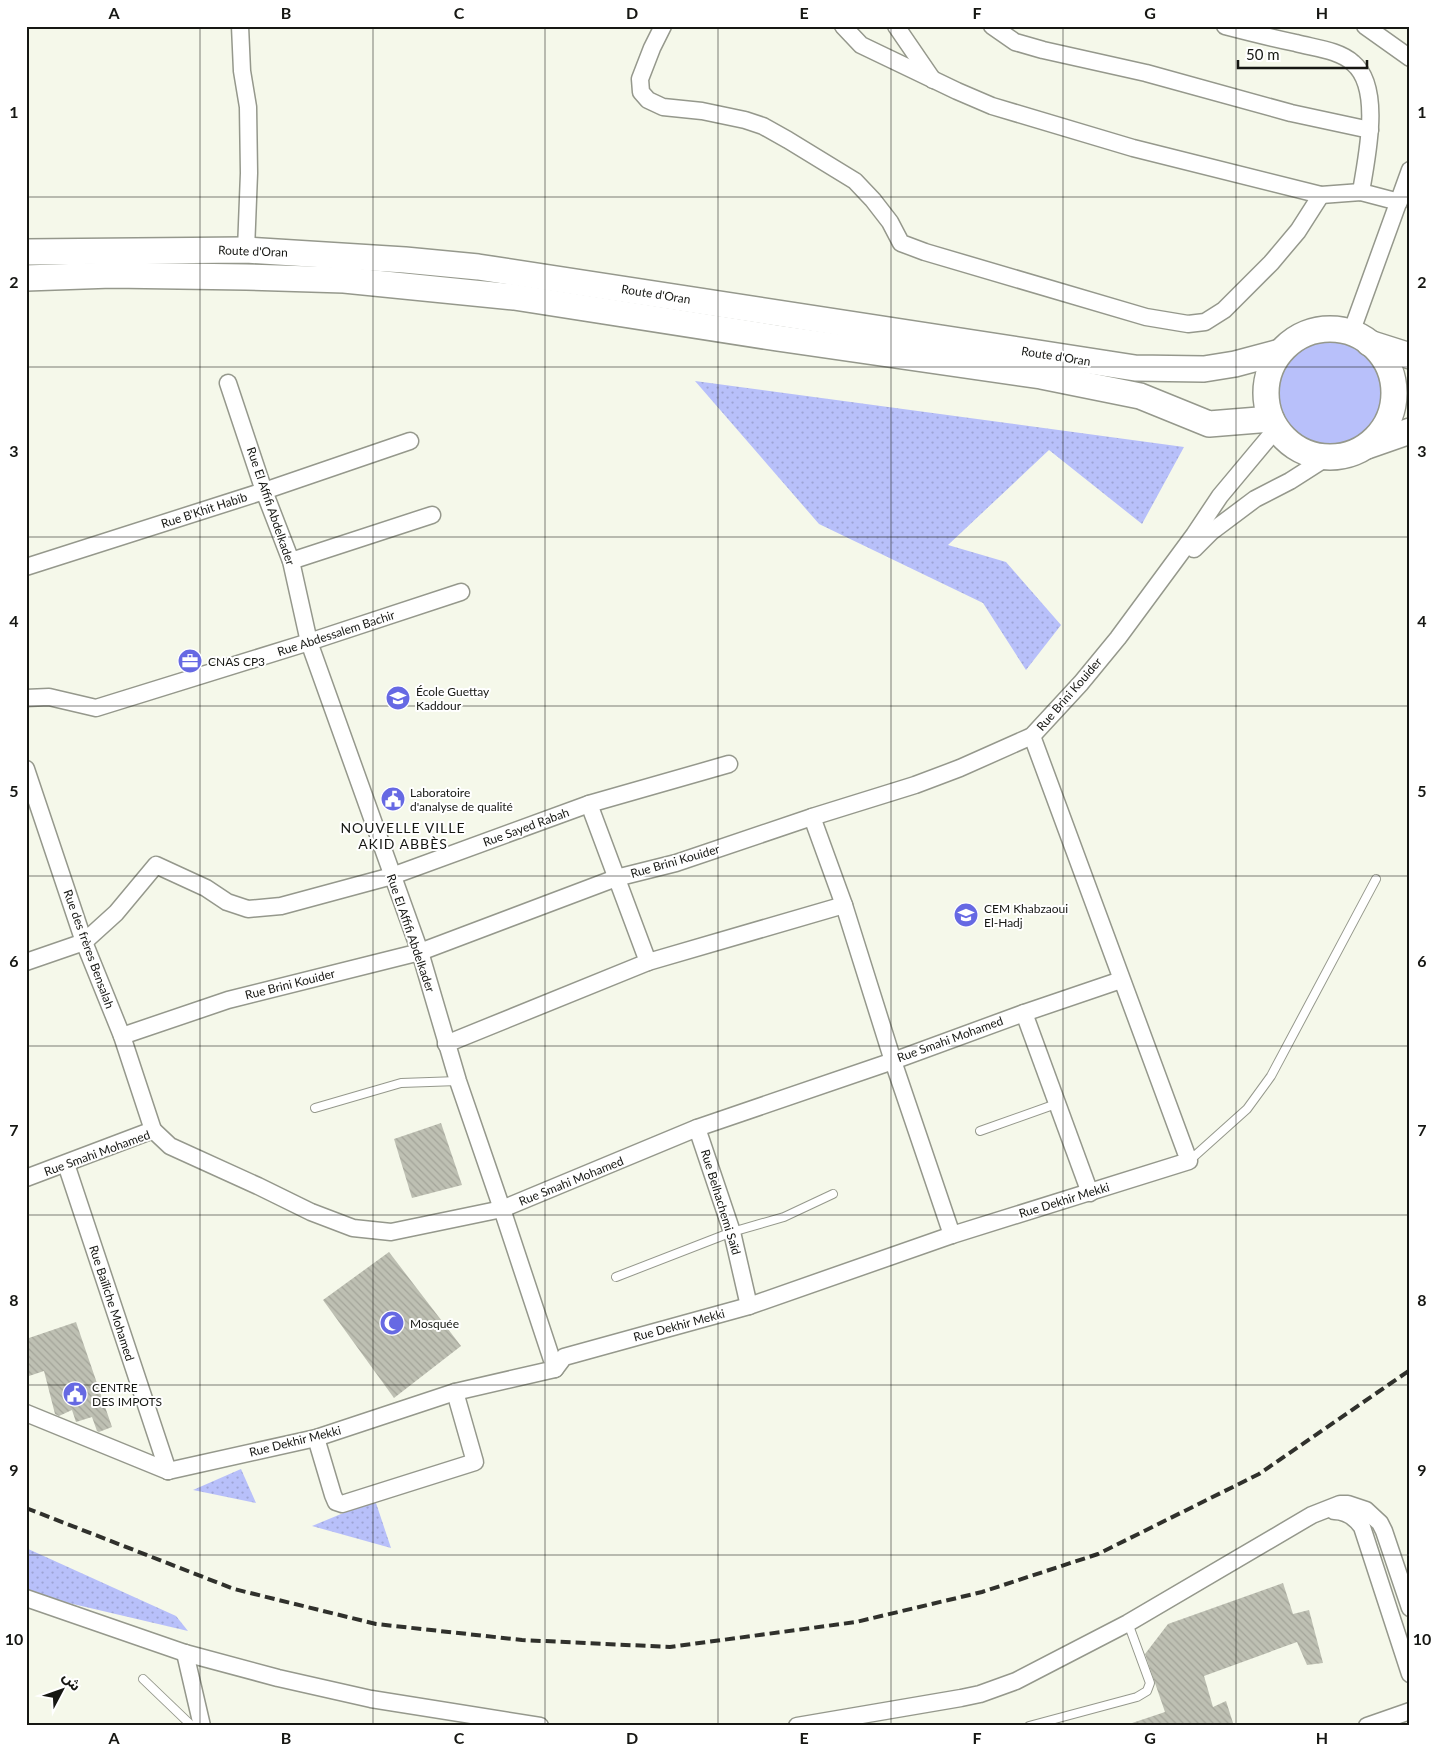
<svg xmlns="http://www.w3.org/2000/svg" width="1436" height="1752" viewBox="0 0 1436 1752" font-family="Lato,'Noto Sans Arabic',sans-serif">
<style>
.grass{fill:#b8c0fa}
.park{fill:url(#park-dots)}
.building{fill:url(#building-back-hatch)}
.lines{fill:none;stroke-linecap:round;stroke-linejoin:round}
.service-casing{stroke:#95988c;stroke-width:10}
.minor-casing{stroke:#95988c;stroke-width:19}
.primary-casing{stroke:#95988c;stroke-width:28}
.service{stroke:#fff;stroke-width:8}
.minor{stroke:#fff;stroke-width:16}
.primary{stroke:#fff;stroke-width:25}
.rail{stroke:#30312c;stroke-width:4;stroke-dasharray:10 5;stroke-linecap:butt}
.grid{fill:none;stroke:#161713;stroke-width:1;stroke-opacity:0.55}
.labels{text-anchor:middle;dominant-baseline:central;stroke-width:4;stroke-linejoin:round;paint-order:stroke}
.street-label{font-size:12px;fill:#161713;stroke:#fff}
.poi-label{font-size:12px;fill:#161713;stroke:#fff;text-anchor:start}
.neighbourhood-label{font-size:14px;letter-spacing:1px;fill:#161713;stroke:#fff}
.neatline{fill:none;stroke:#161713;stroke-width:2}
.grid-label{font-size:16px;text-anchor:middle;font-weight:bold;fill:#161713}
</style>
<defs>
<pattern id="park-dots" width="8" height="8" patternUnits="userSpaceOnUse" patternTransform="scale(1.25)"><rect width="8" height="8" fill="#b8c0fa"/><path d="M2 2h.1M6 6h.1" fill="none" stroke="#9da4d5" stroke-width="1.8" stroke-linecap="round"/></pattern>
<pattern id="building-back-hatch" width="6" height="6" patternUnits="userSpaceOnUse" patternTransform="scale(1.25)"><rect width="6" height="6" fill="#bec0b3"/><path d="M-1 5l2 2M0 0l6 6M5-1l2 2" fill="none" stroke="#a3a499"/></pattern>
</defs>
<rect width="100%" height="100%" fill="#f5f8ea"/>
<!-- grass -->
<circle class="grass" cx="1329" cy="393" r="52"/>
<!-- park -->
<g class="park">
<polygon points="695,381 1184,447 1142,524 1049,450 948,545 1006,562 1061,625 1026,670 983,603 819,524"/>
<polygon points="241,1469 256,1503 193,1490"/>
<polygon points="375,1500 391,1548 312,1526"/>
<polygon points="26,1548 176,1616 188,1631 26,1593"/>
</g>
<!-- building -->
<g class="building">
<polygon points="441,1123 462,1185 412,1198 394,1139"/>
<polygon points="389,1252 461,1346 394,1398 323,1300"/>
<polygon points="76,1322 112,1427 99,1432 97,1431 92,1417 76,1422 72,1410 59,1416 55,1414 44,1371 26,1377 26,1339"/>
<polygon points="1283,1583 1293,1614 1309,1610 1323,1663 1307,1665 1297,1642 1204,1676 1213,1707 1226,1701 1234,1726 1132,1726 1132,1723 1165,1712 1145,1654 1168,1624"/>
</g>
<g class="lines">
<defs>
<g id="service">
<polyline points="315,1108 401,1083 458,1081"/>
<polyline points="980,1131 1056,1104"/>
<polyline points="1189,1161 1247,1109 1271,1076 1376,879"/>
<polyline points="616,1277 732,1232 784,1217 833,1194"/>
<polyline points="143,1679 192,1726"/>
<polyline points="1029,1726 1137,1697 1147,1691 1150,1683 1128,1623"/>
</g>
<g id="minor">
<polyline points="240,26 242,71 248,107 249,173 246,250"/>
<polyline points="663,26 652,48 640,79 641,92 648,100 663,107 702,111 745,120 763,126 788,140 855,181 873,200 890,222 901,243 925,252 1146,317 1188,324 1205,322 1224,310 1271,263 1298,231 1321,195"/>
<polyline points="843,26 861,45 957,91 992,106 1133,148 1321,195 1361,192 1399,202"/>
<polyline points="896,26 933,80"/>
<polyline points="992,26 1015,42 1043,50 1146,73 1291,113 1370,130"/>
<path d="M 1225,26 C 1248,32 1272,38 1296,43 C 1314,48 1339,50 1353,63 C 1383,88 1366,159 1361,192"/>
<polyline points="1365,26 1410,58"/>
<polyline points="1351,333 1410,170"/>
<polyline points="228,383 264,491 291,561 309,642 420,952 458,1081 502,1209 555,1369"/>
<polyline points="1194,549 1211,532 1255,499 1290,481 1326,458"/>
<polyline points="291,561 432,515"/>
<polyline points="26,567 264,491 410,441"/>
<polyline points="26,698 49,697 96,708 309,642 461,592"/>
<polyline points="26,769 84,942 122,1036 153,1130"/>
<polyline points="589,804 648,962"/>
<polyline points="812,817 844,905 893,1061 952,1235"/>
<polyline points="26,962 84,942 116,913 156,865 206,888 227,902 248,909 281,906 392,876 589,804 729,764"/>
<polyline points="1024,1013 1090,1193"/>
<polyline points="122,1036 228,1000 420,952 616,878 676,863 812,817 915,785 960,768 1032,736 1081,683 1118,638 1194,535 1220,496 1276,429"/>
<polyline points="446,1044 648,962 844,905"/>
<polyline points="697,1128 732,1232 749,1306"/>
<polyline points="66,1164 168,1471"/>
<polyline points="26,1178 153,1130 170,1146 258,1186 311,1212 353,1228 391,1232 502,1209 697,1128 893,1061 1024,1013 1121,980"/>
<polyline points="26,1413 168,1471"/>
<polyline points="316,1438 333,1495 336,1502 342,1504 475,1462 455,1392"/>
<polyline points="168,1471 316,1438 455,1392 555,1369 564,1357 749,1306 952,1235 1189,1161 1032,736"/>
<path d="M 1334,1511 C 1346,1511 1355,1517 1362,1527 L 1410,1674"/>
<polyline points="26,1598 185,1653 278,1678 371,1699 540,1726"/>
<polyline points="185,1653 202,1726"/>
<polyline points="797,1726 961,1698 980,1694 1016,1681 1128,1623 1312,1515 1340,1504 1348,1504 1366,1510 1380,1523 1384,1531 1410,1608"/>
<polyline points="1367,1726 1410,1711"/>
</g>
<g id="primary">
<polyline points="26,252 246,250 405,260 478,267 1135,368 1204,369 1235,364 1280,352"/>
<polyline points="26,278 112,275 246,277 344,280 514,297 777,338 1041,376 1140,396 1209,424 1271,419"/>
<circle cx="1330" cy="393" r="64"/>
<polyline points="1369,343 1410,356"/>
<polyline points="1367,446 1410,431"/>
</g>
</defs>
<!-- service casing -->
<use href="#service" class="service-casing"/>
<!-- minor casing -->
<use href="#minor" class="minor-casing"/>
<!-- primary casing -->
<use href="#primary" class="primary-casing"/>
<!-- service -->
<use href="#service" class="service"/>
<!-- minor -->
<use href="#minor" class="minor"/>
<!-- primary -->
<use href="#primary" class="primary"/>
<!-- rail -->
<polyline class="rail" points="26,1508 234,1589 376,1624 522,1640 670,1647 856,1622 982,1592 1098,1554 1259,1474 1410,1370"/>
</g>
<!-- grid -->
<path class="grid" d="M 200,26 L 200,1726M 373,26 L 373,1726M 545,26 L 545,1726M 718,26 L 718,1726M 891,26 L 891,1726M 1063,26 L 1063,1726M 1236,26 L 1236,1726M 26,197 L 1410,197M 26,367 L 1410,367M 26,537 L 1410,537M 26,706 L 1410,706M 26,876 L 1410,876M 26,1046 L 1410,1046M 26,1215 L 1410,1215M 26,1385 L 1410,1385M 26,1555 L 1410,1555"/>
<!-- icons -->
<defs>
<symbol id="office-disc" viewBox="-11 -11 22 22"><circle r="9.5" fill="#6669e3" stroke="#fff"/><path d="M-6-3h4V-5.5h4V-3h4V5H-6ZM-1-4.5V-3h2v-1.5ZM-6 0V1H6V0Z" fill="#fff"/></symbol>
<symbol id="school-disc" viewBox="-11 -11 22 22"><circle r="9.5" fill="#6669e3" stroke="#fff"/><path d="M0-5L7-2L0 1L-7-2ZM-4 1L0 2.5L4 1V4Q0 6-4 4Z" fill="#fff"/></symbol>
<symbol id="civic-disc" viewBox="-11 -11 22 22"><circle r="9.5" fill="#6669e3" stroke="#fff"/><path d="M-.6-6.5H3V-4.5H.6V-3L4-1V1h2V6H-6V1h2V-1L-.6-3ZM-1.2 2.5V6h2.4V2.5Z" fill="#fff"/></symbol>
<symbol id="mosque-disc" viewBox="-11 -11 22 22"><circle r="9.5" fill="#6669e3" stroke="#fff"/><path d="M3.5-4.9A6 6 0 1 0 3.5 4.9A5 5 0 1 1 3.5-4.9Z" fill="#fff"/></symbol>
</defs>
<g fill-rule="evenodd">
<use href="#office-disc" x="176" y="647" width="28" height="28"/>
<use href="#school-disc" x="384" y="684" width="28" height="28"/>
<use href="#civic-disc" x="379" y="785" width="28" height="28"/>
<use href="#school-disc" x="952" y="901" width="28" height="28"/>
<use href="#mosque-disc" x="378" y="1309" width="28" height="28"/>
<use href="#civic-disc" x="61" y="1380" width="28" height="28"/>
</g>
<g class="labels">
<!-- street labels -->
<g class="street-label">
<text transform="translate(253 251) rotate(2)">Route d'Oran</text>
<text transform="translate(656 294) rotate(9)">Route d'Oran</text>
<text transform="translate(1056 356) rotate(9)">Route d'Oran</text>
<text transform="translate(271 506) rotate(71)">Rue El Affifi Abdelkader</text>
<text transform="translate(204 510) rotate(-18)">Rue B'Khit Habib</text>
<text transform="translate(336 633) rotate(-18)">Rue Abdessalem Bachir</text>
<text transform="translate(1069 694) rotate(-49)">Rue Brini Kouider</text>
<text transform="translate(526 827) rotate(-20)">Rue Sayed Rabah</text>
<text transform="translate(675 861) rotate(-16)">Rue Brini Kouider</text>
<text transform="translate(411 933) rotate(71)">Rue El Affifi Abdelkader</text>
<text transform="translate(89 949) rotate(70)">Rue des frères Bensalah</text>
<text transform="translate(290 984) rotate(-14)">Rue Brini Kouider</text>
<text transform="translate(950 1039) rotate(-20)">Rue Smahi Mohamed</text>
<text transform="translate(97 1153) rotate(-20)">Rue Smahi Mohamed</text>
<text transform="translate(571 1181) rotate(-22)">Rue Smahi Mohamed</text>
<text transform="translate(1064 1200) rotate(-17)">Rue Dekhir Mekki</text>
<text transform="translate(721 1202) rotate(73)">Rue Belhachemi Saïd</text>
<text transform="translate(112 1303) rotate(72)">Rue Baïliche Mohamed</text>
<text transform="translate(679 1325) rotate(-15)">Rue Dekhir Mekki</text>
<text transform="translate(295 1441) rotate(-14)">Rue Dekhir Mekki</text>
</g>
<!-- poi labels -->
<g class="poi-label">
<text x="208" y="661">CNAS CP3</text>
<text x="416" y="691">École Guettay<tspan x="416" dy="14">Kaddour</tspan></text>
<text x="410" y="792">Laboratoire<tspan x="410" dy="14">d'analyse de qualité</tspan></text>
<text x="984" y="908">CEM Khabzaoui<tspan x="984" dy="14">El-Hadj</tspan></text>
<text x="410" y="1323">Mosquée</text>
<text x="92" y="1387">CENTRE<tspan x="92" dy="14">DES IMPOTS</tspan></text>
</g>
<!-- neighbourhood labels -->
<g class="neighbourhood-label">
<text x="403" y="827">NOUVELLE VILLE<tspan x="403" dy="16">AKID ABBÈS</tspan></text>
</g>
</g>
<!-- border -->
<rect width="1436" height="1752" fill="none" stroke="#ffffff" stroke-width="55"/>
<!-- north arrow -->
<g transform="translate(62 1690) rotate(49)" stroke="#ffffff" stroke-width="4" paint-order="stroke">
<path d="M0-4L9 19L0 12L-9 19Z" fill="#161713"/>
<text y="-8" font-size="14" font-weight="bold" text-anchor="middle" fill="#161713">ش</text>
</g>
<!-- scale -->
<path d="M1238 60v8h129v-8" fill="none" stroke="#161713" stroke-width="2.5"/>
<text x="1246" y="60" font-size="15" fill="#161713" stroke="#ffffff" stroke-width="4" paint-order="stroke">50 m</text>
<rect x="28" y="28" width="1380" height="1696" class="neatline"/>
<g class="grid-label">
<text x="114" y="19">A</text>
<text x="286" y="19">B</text>
<text x="459" y="19">C</text>
<text x="632" y="19">D</text>
<text x="804" y="19">E</text>
<text x="977" y="19">F</text>
<text x="1150" y="19">G</text>
<text x="1322" y="19">H</text>
<text x="14" y="118">1</text>
<text x="1422" y="118">1</text>
<text x="14" y="288">2</text>
<text x="1422" y="288">2</text>
<text x="14" y="457">3</text>
<text x="1422" y="457">3</text>
<text x="14" y="627">4</text>
<text x="1422" y="627">4</text>
<text x="14" y="797">5</text>
<text x="1422" y="797">5</text>
<text x="14" y="967">6</text>
<text x="1422" y="967">6</text>
<text x="14" y="1136">7</text>
<text x="1422" y="1136">7</text>
<text x="14" y="1306">8</text>
<text x="1422" y="1306">8</text>
<text x="14" y="1476">9</text>
<text x="1422" y="1476">9</text>
<text x="14" y="1645">10</text>
<text x="1422" y="1645">10</text>
<text x="114" y="1744">A</text>
<text x="286" y="1744">B</text>
<text x="459" y="1744">C</text>
<text x="632" y="1744">D</text>
<text x="804" y="1744">E</text>
<text x="977" y="1744">F</text>
<text x="1150" y="1744">G</text>
<text x="1322" y="1744">H</text>
</g>
</svg>
